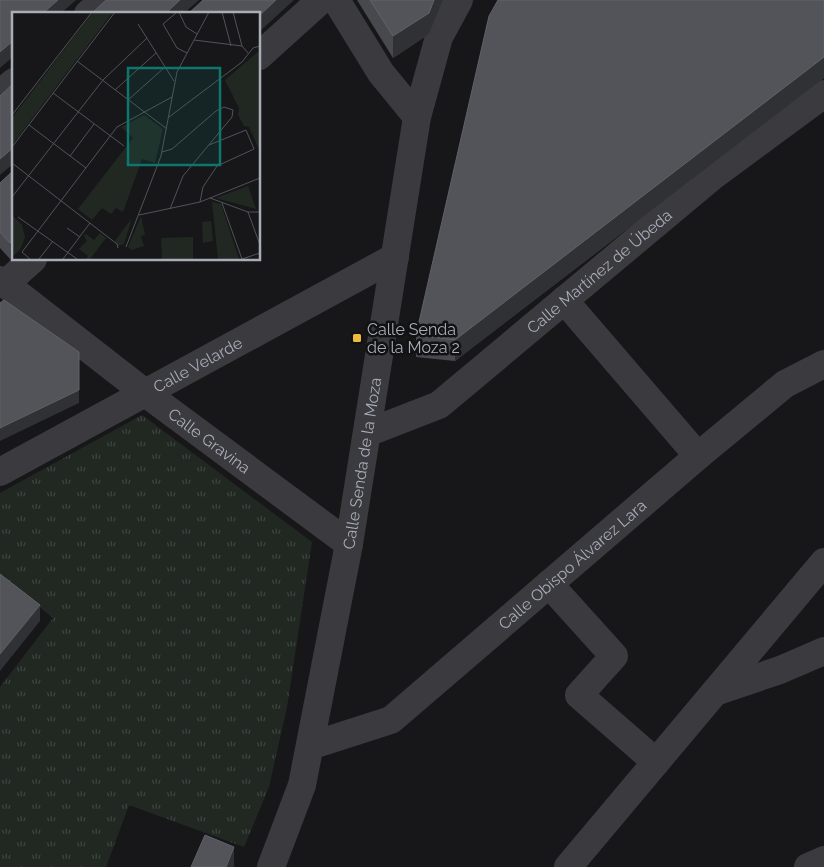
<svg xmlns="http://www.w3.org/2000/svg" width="824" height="867" viewBox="0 0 824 867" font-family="Raleway,sans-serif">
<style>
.grass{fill:url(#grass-tufts)}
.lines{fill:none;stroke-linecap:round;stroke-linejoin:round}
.minor{stroke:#3a3a3f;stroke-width:28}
.wall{fill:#48494e}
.shaded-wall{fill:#303134}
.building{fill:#535459;stroke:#606268}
.poi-dot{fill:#eebc3a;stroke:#121214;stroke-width:2}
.labels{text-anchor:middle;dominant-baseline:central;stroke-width:5;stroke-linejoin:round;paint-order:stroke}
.street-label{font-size:16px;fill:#a9adb8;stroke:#121214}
.poi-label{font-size:16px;fill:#a9adb8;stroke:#121214;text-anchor:start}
.inset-road{fill:none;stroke:#515359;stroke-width:1}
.view{fill:#0f766e;fill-opacity:0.15;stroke:#0f766e;stroke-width:2.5}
.inset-edge{fill:none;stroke:#a9adb8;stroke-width:2.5}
</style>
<defs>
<pattern id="grass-tufts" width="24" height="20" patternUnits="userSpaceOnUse" patternTransform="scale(1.25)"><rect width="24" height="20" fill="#212822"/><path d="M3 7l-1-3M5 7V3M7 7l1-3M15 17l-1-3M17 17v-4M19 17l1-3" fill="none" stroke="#3e4440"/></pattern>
</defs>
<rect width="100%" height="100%" fill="#171719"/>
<!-- grass -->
<polygon class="grass" points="142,415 312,542 287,707 269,787 244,847 129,805 106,867 0,867 0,687 53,618 0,575 0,493"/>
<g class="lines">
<!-- minor -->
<g class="minor">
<polyline points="336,0 381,73 417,117"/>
<polyline points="88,14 103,0"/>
<polyline points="259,56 321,0"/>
<polyline points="0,94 14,82"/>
<path id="s1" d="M 0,280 L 144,392 L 349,544"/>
<polyline points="5,284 33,259"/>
<polyline points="564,300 698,456"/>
<path id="s2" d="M 367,433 L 439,405 L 713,176 L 824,94"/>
<path id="s3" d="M 0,472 L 395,257"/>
<polyline points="549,584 614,656 579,695 656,762"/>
<polyline points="715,692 780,670 824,651"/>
<path id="s4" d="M 310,746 L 391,720 L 698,456 L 785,384 L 824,364"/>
<path id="s5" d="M 271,867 L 302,785 L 349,544 L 417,117 L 439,37 L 459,0"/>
<polyline points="568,867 824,562"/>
<polyline points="808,867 824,860"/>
</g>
</g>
<!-- wall -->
<g class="wall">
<polygon points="357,0 443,0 429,34 393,58"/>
<polygon points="824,0 824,78 455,361 416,357 416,335"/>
<polygon points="14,170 14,255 10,259 0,248 0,183"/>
</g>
<!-- shaded-wall -->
<g class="shaded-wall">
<polygon points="58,0 76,0 60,14 42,14"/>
<polygon points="180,0 199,0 183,14 165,14"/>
<polygon points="276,0 294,0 259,32 259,16"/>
<polygon points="434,0 443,0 429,34 393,58 393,36"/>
<polygon points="14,40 14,56 0,68 0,52"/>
<polygon points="824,57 824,78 455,361 455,340"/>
<polygon points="14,147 14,163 0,175 0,159"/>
<polygon points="14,239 14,255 10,259 10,243"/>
<polygon points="79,390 79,403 0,441 0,428"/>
<polygon points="40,605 40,621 0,671 0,654"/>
<polygon points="234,847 234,867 226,867"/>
</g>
<!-- building -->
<g class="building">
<polygon points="0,0 58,0 42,14 14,14 14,40 0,52"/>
<polygon points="106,0 180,0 165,14 91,14"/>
<polygon points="203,0 276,0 259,16 259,14 188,14"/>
<polygon points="370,0 434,0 429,13 393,36"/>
<polygon points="498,0 824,0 824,57 455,340 416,335 489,16"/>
<polygon points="14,83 14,147 0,159 0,96"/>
<polygon points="14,170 14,239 10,243 0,232 0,183"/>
<polygon points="4,300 79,352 79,390 0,428 0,359 2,358 0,357 0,303"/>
<polygon points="0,574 40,605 0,654"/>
<polygon points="205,835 234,847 226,867 191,867"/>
</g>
<!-- markers -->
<rect class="poi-dot" x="352" y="333" width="10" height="10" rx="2.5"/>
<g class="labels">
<!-- street labels -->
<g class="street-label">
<text stroke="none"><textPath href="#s2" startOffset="286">Calle Martínez de Úbeda</textPath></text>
<text stroke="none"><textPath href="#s3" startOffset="225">Calle Velarde</textPath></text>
<text stroke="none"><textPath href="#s1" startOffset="264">Calle Gravina</textPath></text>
<text stroke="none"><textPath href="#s5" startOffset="415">Calle Senda de la Moza</textPath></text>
<text stroke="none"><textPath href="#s4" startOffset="324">Calle Obispo Álvarez Lara</textPath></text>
</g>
<!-- poi labels -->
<g class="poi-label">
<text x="367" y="329">Calle Senda<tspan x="367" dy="18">de la Moza 2</tspan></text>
</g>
</g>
<!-- overview -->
<g transform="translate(12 12)">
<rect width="248" height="248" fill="#171719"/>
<path d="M 81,0 L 101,0 L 0,133 L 0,106 ZM 247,39 L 248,39 L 247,137 L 237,115 L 232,114 L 226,103 L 227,96 L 213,68 ZM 132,103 L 151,117 L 143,151 L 130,147 L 111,200 L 104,196 L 99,202 L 90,196 L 80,208 L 66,197 L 121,126 L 109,115 ZM 236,174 L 244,197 L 204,186 ZM 200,190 L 209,192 L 227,247 L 206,247 ZM 129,204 L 133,223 L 129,224 L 132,234 L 120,238 L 116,235 ZM 120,206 L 112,232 L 106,234 L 103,229 ZM 88,221 L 94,226 L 78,247 L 74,247 L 76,244 L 67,237 L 75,229 L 72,224 L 74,222 L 82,228 Z" fill="#212822"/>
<path d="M 0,203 L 10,213 L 13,225 L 8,238 L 0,245 ZM 199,209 L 201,229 L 191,231 L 190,210 ZM 181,225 L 181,247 L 150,247 L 149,226 ZM 223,236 L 227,247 L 208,247 L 207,242 Z" fill="#212822"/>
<path class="inset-road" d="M 165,0 L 151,12 L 165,36 L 175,41M 167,0 L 174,15 L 185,22M 210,0 L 219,34M 221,0 L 230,34 L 236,41M 126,12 L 162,69M 182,28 L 230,34M 65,49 L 155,117M 103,78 L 144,41M 41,81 L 112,134M 116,88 L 153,55M 0,103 L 80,0M 157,105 L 230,50 L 241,36 L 248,34M 17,113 L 74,156M 0,135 L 103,0M 150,140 L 160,137 L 204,99 L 212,95 L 221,98 L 220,105 L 171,164 L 158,197M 58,144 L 82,112M 0,151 L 105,232 L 106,236M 0,185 L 91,68 L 135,26M 198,186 L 236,200 L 248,200M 188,190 L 191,175 L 205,154 L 242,137 L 234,118 L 197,133M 210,191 L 230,247M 236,200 L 248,233M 127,203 L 188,190 L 248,166M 6,205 L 65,247M 55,216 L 68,225M 114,235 L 149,144 L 165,60 L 197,0M 18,247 L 10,240 L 105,115 L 160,85M 27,247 L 41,229M 51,247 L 78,211M 230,247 L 248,241"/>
<path class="view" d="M 116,56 L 208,56 L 208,153 L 116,153 Z"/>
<rect width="248" height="248" class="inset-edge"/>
</g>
</svg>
